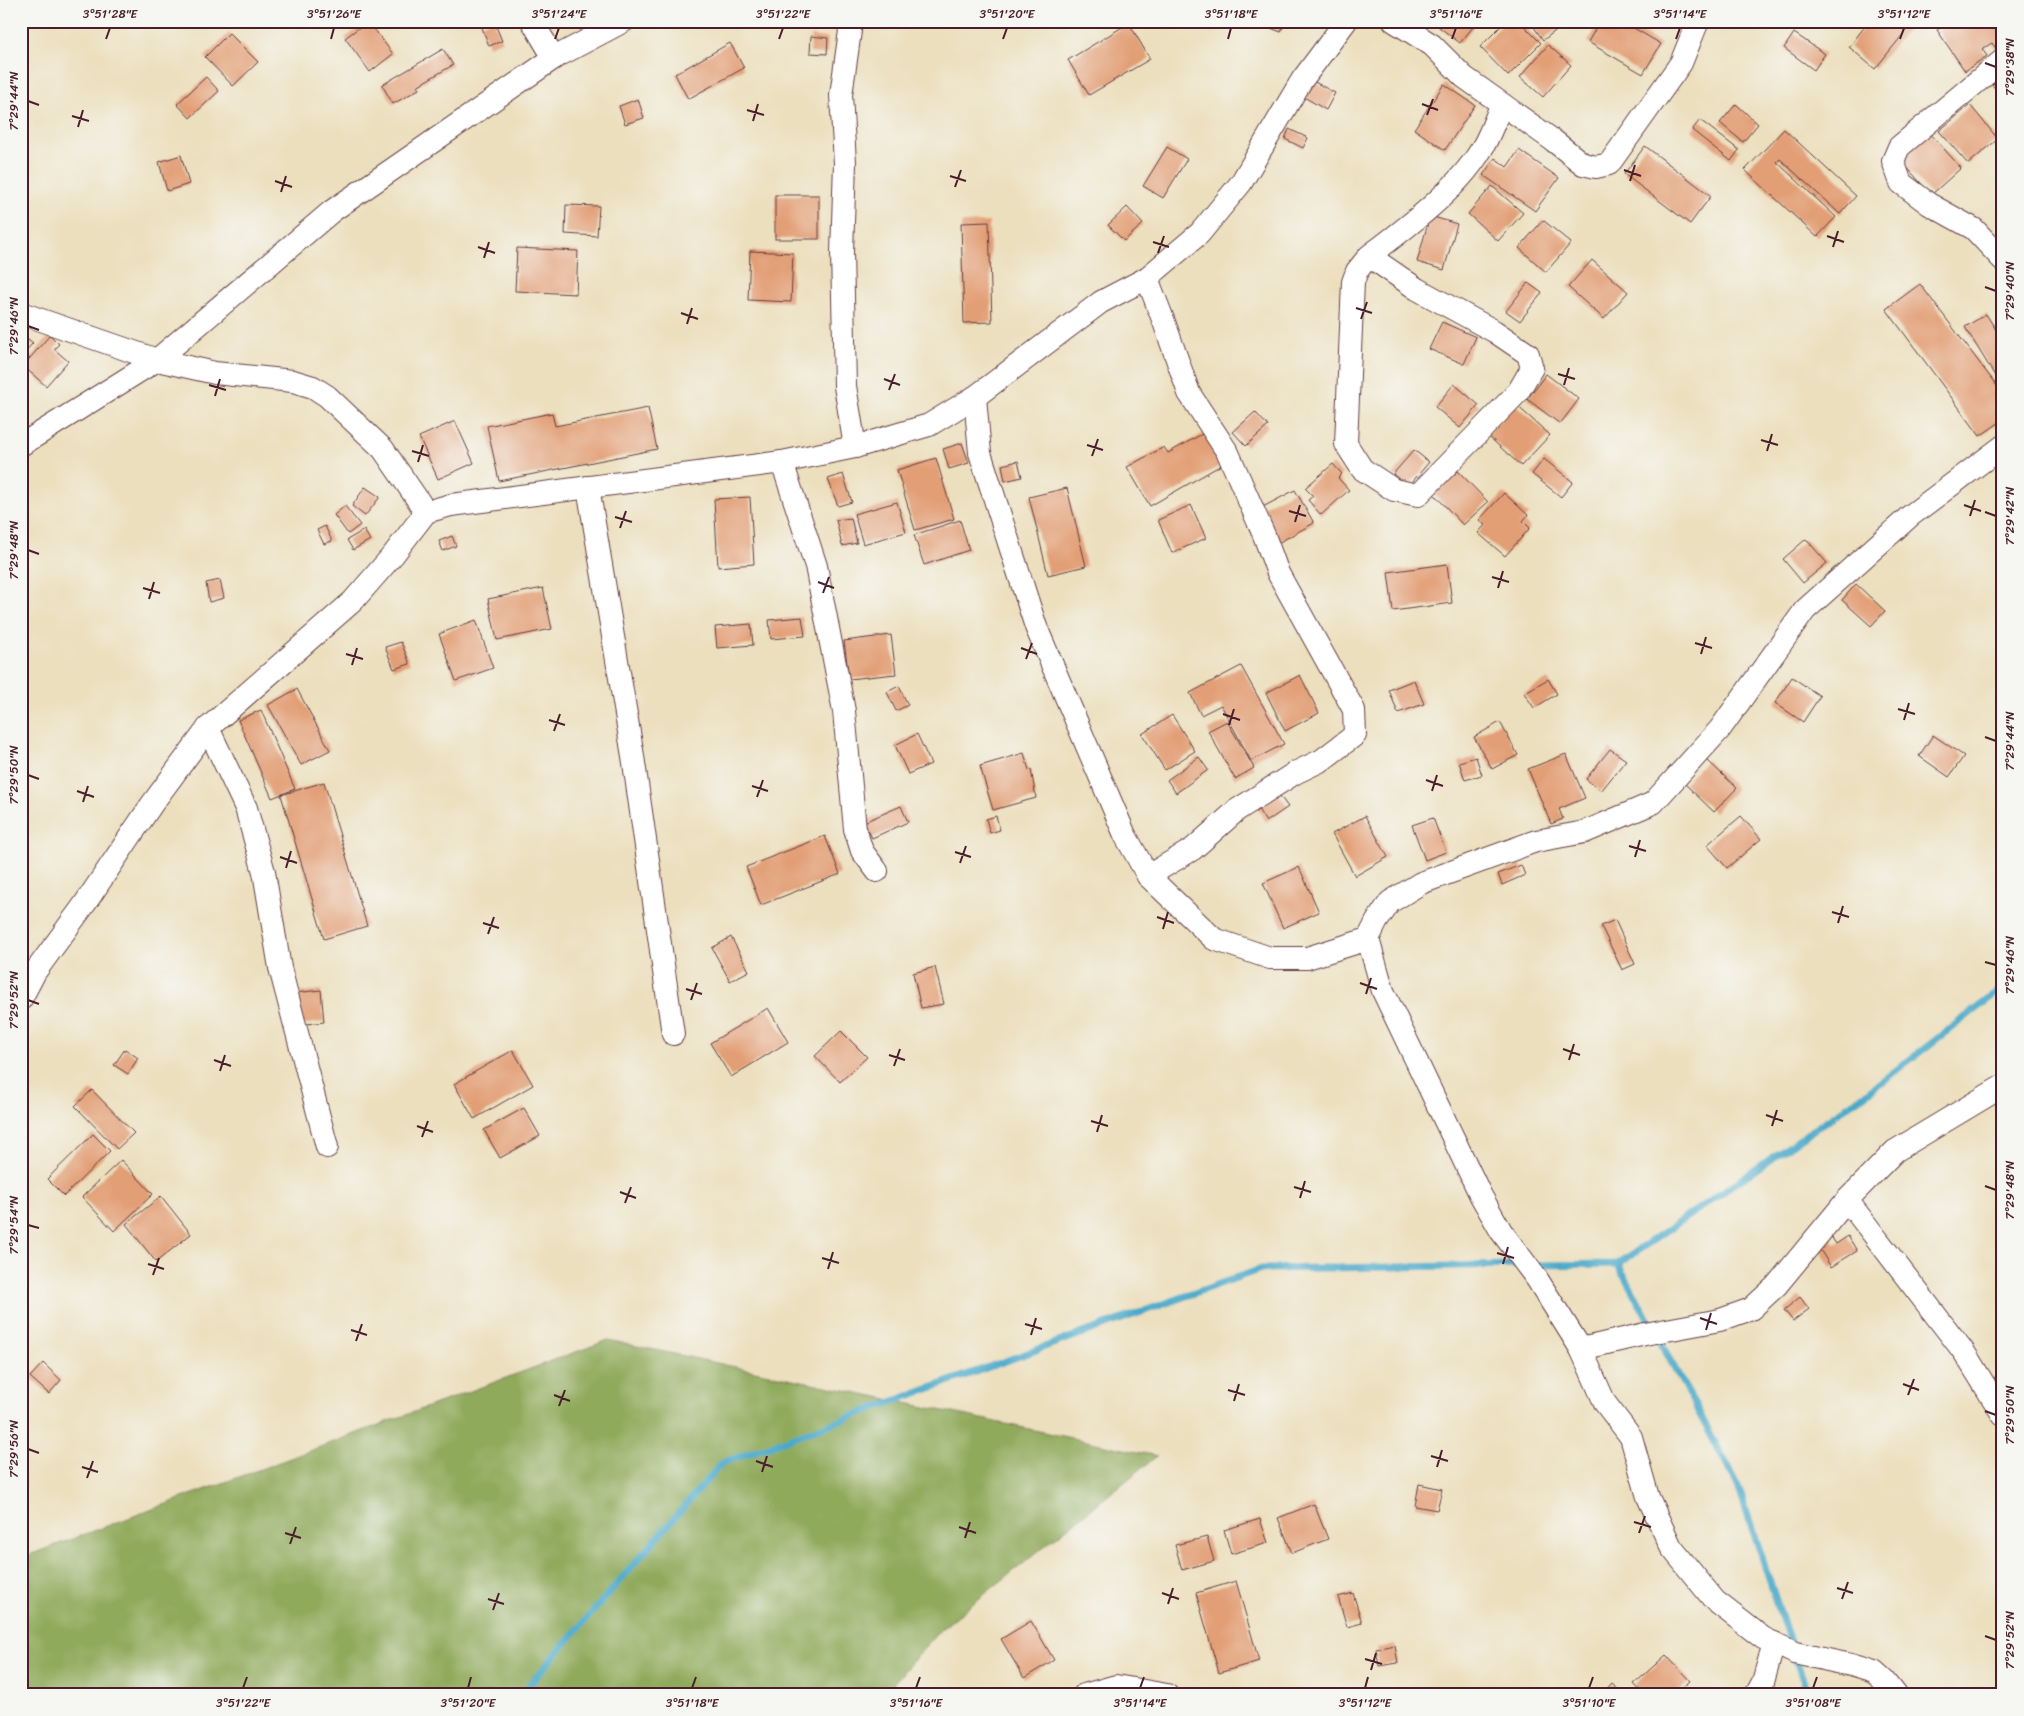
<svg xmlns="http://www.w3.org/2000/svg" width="2024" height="1716" viewBox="0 0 2024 1716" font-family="Sriracha,sans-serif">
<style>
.forest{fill:#90aa5c;stroke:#6d6444}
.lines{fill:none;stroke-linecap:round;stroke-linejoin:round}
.stream{stroke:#4aa9c9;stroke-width:7}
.building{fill:#e29e74}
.street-casing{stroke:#623c41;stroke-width:24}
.street{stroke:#fff;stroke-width:22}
.ticks{fill:none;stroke:#4a1f2b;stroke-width:2}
.neatline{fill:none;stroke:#4a1f2b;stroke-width:2}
.ticks-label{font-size:12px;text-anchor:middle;fill:#4a1f2b}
</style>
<rect width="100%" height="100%" fill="#f6f6f2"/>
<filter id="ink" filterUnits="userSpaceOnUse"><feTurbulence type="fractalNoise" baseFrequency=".02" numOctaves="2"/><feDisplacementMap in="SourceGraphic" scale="10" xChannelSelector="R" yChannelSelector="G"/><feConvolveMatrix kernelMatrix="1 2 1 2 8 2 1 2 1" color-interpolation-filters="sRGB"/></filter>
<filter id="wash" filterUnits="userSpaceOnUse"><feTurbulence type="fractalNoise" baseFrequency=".0096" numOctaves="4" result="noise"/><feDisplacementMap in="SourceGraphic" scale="20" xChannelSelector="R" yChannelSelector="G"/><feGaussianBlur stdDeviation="1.12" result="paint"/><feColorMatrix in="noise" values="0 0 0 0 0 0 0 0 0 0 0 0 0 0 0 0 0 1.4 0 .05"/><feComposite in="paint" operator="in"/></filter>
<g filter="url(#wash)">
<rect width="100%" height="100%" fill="#ecdfbd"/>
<!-- forest -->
<polygon class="forest" points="608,1340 1157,1456 940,1630 883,1695 21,1695 21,1558"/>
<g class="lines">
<!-- stream -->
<g class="stream">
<polyline points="1618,1264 1737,1483 1791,1645"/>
<polyline points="1532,1265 1618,1264 1864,1095 2003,988"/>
<polyline points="1795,1657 1808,1695"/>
<polyline points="522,1695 529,1685 722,1463 1261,1269 1521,1265"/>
</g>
</g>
<g id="blocks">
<!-- building -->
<g class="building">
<polygon points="368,21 393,54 370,72 345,38"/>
<polygon points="490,21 494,21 502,41 489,46 481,25"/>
<polygon points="1252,21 1285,21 1281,32"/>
<polygon points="1444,21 1478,21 1460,43 1439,27"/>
<polygon points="1506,21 1519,21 1541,43 1508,76 1480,47"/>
<polygon points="1533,21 1569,21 1543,40 1531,23"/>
<polygon points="1600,21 1622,21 1661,44 1643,74 1588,42"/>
<polygon points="1869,21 1903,21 1909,27 1875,69 1849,47"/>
<polygon points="1950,21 2003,21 2003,45 1997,50 1992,43 1982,49 1987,56 1965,71 1937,30"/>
<polygon points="1129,23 1150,59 1089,95 1068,60"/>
<polygon points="229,33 258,62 233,86 205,57"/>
<polygon points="1794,33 1825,54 1814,70 1784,48"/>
<polygon points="811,36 828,38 827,54 810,53"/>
<polygon points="730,43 744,68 688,99 675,74"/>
<polygon points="1548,45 1571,65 1543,97 1520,77"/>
<polygon points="443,49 453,65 417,86 419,89 393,104 382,85"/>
<polygon points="2003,75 2003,96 1992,85"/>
<polygon points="206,77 219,91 190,118 177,104"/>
<polygon points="1313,81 1335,93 1326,110 1304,97"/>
<polygon points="1444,84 1475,105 1445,150 1414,129"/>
<polygon points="638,99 644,118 625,124 619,106"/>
<polygon points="1736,104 1758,124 1743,142 1720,123"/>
<polygon points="1970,105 1998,139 1968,164 1939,131"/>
<polygon points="1700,120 1739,150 1731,161 1692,130"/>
<polygon points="1289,129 1308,138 1303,148 1285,139"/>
<polygon points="1784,129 1856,196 1840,214 1780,159 1777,162 1836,217 1817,237 1745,170"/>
<polygon points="1929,132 1961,168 1931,195 1899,158"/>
<polygon points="1645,146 1711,196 1690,224 1624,174"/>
<polygon points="1167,147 1187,159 1163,198 1143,186"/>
<polygon points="1519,150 1559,178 1535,211 1483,175 1495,158 1507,167"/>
<polygon points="181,155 189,184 167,191 159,162"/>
<polygon points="1492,186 1523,213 1498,241 1468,214"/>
<rect x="775" y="195" width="44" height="44"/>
<polygon points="566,205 599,206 597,236 565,234"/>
<polygon points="1127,207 1143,224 1124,241 1108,225"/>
<polygon points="1430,216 1457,224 1444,270 1417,262"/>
<polygon points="1543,220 1571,243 1546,272 1519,248"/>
<polygon points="989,222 992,322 964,323 961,223"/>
<polygon points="517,248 578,251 576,294 515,291"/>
<polygon points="750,251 793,253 791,302 748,300"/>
<polygon points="1592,260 1628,292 1604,319 1568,287"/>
<polygon points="1528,283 1542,293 1520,321 1506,311"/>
<polygon points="1920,284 2003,394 2003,420 1980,436 1886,309"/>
<polygon points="1986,314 2003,341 2003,389 1965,327"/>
<polygon points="1442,322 1476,337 1464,364 1429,349"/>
<polygon points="23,335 33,343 21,356 21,336"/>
<polygon points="50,335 59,344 54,349 68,361 46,386 23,366"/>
<polygon points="1546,374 1579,399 1560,424 1527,399"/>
<polygon points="1454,384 1479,405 1460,428 1435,407"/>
<polygon points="1515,404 1550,435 1521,466 1487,435"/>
<polygon points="648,408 657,449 499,481 487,426 552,413 555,426"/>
<polygon points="1255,412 1268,426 1246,446 1233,432"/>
<polygon points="455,421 474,463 438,479 419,437"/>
<polygon points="1204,433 1223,464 1150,506 1127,467 1164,447 1168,453"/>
<polygon points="962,443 969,463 949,469 943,449"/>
<polygon points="1414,450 1429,462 1408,487 1393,474"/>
<polygon points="936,458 954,519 915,530 897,470"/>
<polygon points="1544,459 1573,482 1561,497 1532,474"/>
<polygon points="1018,461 1022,477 1005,481 1002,465"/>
<polygon points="1333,464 1342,474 1338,478 1349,490 1321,515 1308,500 1313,496 1305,488"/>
<polygon points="1458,471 1488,502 1463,525 1433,493"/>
<polygon points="843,474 852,502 838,506 828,479"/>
<polygon points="365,487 380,497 365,516 352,506"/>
<polygon points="1067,488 1086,566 1048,575 1029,497"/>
<polygon points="1295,490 1314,523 1278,543 1259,509"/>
<polygon points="1504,493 1528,515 1523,521 1530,528 1505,556 1478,533 1485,525 1479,520"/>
<polygon points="750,497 754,564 718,567 714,499"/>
<polygon points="897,502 906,532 863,544 854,514"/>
<polygon points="1191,505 1206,538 1172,553 1158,520"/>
<polygon points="345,506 360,525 348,534 334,515"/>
<polygon points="851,518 857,543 842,546 836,520"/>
<polygon points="960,520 969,550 924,565 914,535"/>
<polygon points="325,526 332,541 324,544 317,530"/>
<polygon points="364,530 370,540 353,550 347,540"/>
<polygon points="452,536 456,546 443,551 439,541"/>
<polygon points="1806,539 1827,563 1803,583 1783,559"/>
<polygon points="1447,564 1452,603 1393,611 1388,572"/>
<polygon points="220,580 224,598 209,602 206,583"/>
<polygon points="1856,584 1885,611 1871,626 1842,600"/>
<polygon points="543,588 552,629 497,640 488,599"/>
<polygon points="802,617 805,636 771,639 769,620"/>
<polygon points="476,620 493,668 456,681 439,634"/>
<polygon points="751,624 753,645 717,648 715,627"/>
<polygon points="891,635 896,674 849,679 844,641"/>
<polygon points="401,642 410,664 394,669 385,647"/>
<polygon points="1241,666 1284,744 1251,761 1221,705 1201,715 1190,693"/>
<polygon points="1300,675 1319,713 1285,731 1266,693"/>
<polygon points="1792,677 1820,696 1803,722 1775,703"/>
<polygon points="1548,679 1557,694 1534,708 1524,693"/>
<polygon points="1414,680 1424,704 1398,713 1389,690"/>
<polygon points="899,686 908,705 896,711 887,692"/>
<polygon points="297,689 330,750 301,765 268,705"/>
<polygon points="261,710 295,789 272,798 238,720"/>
<polygon points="1172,715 1195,751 1165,770 1142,734"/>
<polygon points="1227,721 1254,768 1235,779 1208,731"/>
<polygon points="1500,722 1518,755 1492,769 1474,737"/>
<polygon points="917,734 931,764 908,774 895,745"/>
<polygon points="1933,735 1964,756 1949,777 1919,756"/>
<polygon points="1610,749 1626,760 1601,791 1586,779"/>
<polygon points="1024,753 1029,770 1031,769 1036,798 993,810 980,766"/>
<polygon points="1566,754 1585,798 1559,809 1563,819 1551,824 1528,769"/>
<polygon points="1199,757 1208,770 1176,793 1167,780"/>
<polygon points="1476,757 1482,775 1465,780 1459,762"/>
<polygon points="1707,760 1737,788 1714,812 1684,783"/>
<polygon points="324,782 367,926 324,939 281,795"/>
<polygon points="1277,792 1288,807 1266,822 1256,806"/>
<polygon points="901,806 908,822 872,838 864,822"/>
<polygon points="996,816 1000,830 990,833 986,819"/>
<polygon points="1365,816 1388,857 1355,876 1332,834"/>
<polygon points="1741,816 1761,839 1727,868 1707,845"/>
<polygon points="1433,818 1446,852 1425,860 1412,825"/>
<polygon points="825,836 840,874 761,905 746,867"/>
<polygon points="1521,865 1525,875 1502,885 1498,874"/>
<polygon points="1299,867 1319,912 1283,928 1263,883"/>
<polygon points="1615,920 1635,964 1622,970 1601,926"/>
<polygon points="731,937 749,971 730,981 712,948"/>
<polygon points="935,967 944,1004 921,1008 913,973"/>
<polygon points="321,990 324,1022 298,1025 295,993"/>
<polygon points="768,1008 788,1042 731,1077 710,1043"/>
<polygon points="841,1031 867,1057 840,1082 815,1056"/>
<polygon points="125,1049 138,1058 128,1074 114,1065"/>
<polygon points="513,1050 533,1085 474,1119 454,1084"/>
<polygon points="92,1090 134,1133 117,1149 75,1106"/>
<polygon points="524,1108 540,1136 500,1158 484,1130"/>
<polygon points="93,1134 110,1151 64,1196 47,1179"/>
<polygon points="121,1160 153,1194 114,1231 82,1197"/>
<polygon points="161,1196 191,1234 156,1262 126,1224"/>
<polygon points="1829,1233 1836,1244 1848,1236 1857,1251 1831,1267 1815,1242"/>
<polygon points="1800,1297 1809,1309 1793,1321 1784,1310"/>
<polygon points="21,1341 27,1346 21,1353"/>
<polygon points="43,1363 61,1380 49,1394 30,1377"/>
<polygon points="2003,1372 2003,1392 2000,1394 1991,1380"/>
<polygon points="1419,1484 1442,1489 1437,1510 1415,1506"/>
<polygon points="1314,1504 1328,1539 1292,1553 1278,1518"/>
<polygon points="1260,1519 1268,1543 1231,1554 1224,1530"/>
<polygon points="1207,1537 1214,1561 1182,1570 1175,1545"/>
<polygon points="1236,1581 1259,1661 1219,1673 1196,1593"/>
<polygon points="1353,1593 1362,1623 1347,1627 1338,1597"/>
<polygon points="1031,1621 1054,1660 1024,1678 1001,1639"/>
<polygon points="1395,1645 1398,1663 1379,1666 1376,1649"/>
<polygon points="1666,1655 1690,1681 1675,1695 1644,1695 1634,1684"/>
<polygon points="1612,1684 1624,1695 1602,1695"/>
</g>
</g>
</g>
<g filter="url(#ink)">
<use href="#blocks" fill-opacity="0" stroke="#623c41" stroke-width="1"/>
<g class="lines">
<defs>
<g id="street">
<polyline points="532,21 554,58"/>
<polyline points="848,21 850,31 841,95 845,163 842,252 845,386 855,447"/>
<polyline points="1394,21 1432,45 1464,77 1554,141 1583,164 1596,167 1609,164 1681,63 1698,21"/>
<polyline points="2003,60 1899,147 1893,161 1901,183 1929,204 1974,229 2003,260"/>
<path d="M 1369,256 L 1357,271 L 1353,282 L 1346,444 L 1362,469 L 1394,490 L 1418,495 L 1518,392 L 1532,368 L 1528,354 L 1494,331 L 1417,289 L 1369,256 C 1406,228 1457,190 1481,150 C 1490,136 1495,119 1502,104"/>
<polyline points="1147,278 1164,322 1189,393 1228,453 1264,535 1278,573 1354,710 1355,735 1322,760 1295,773 1237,810 1193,849 1148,876"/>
<polyline points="21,313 157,360 215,373 293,381 313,387 327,396 383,449 426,512"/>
<polyline points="975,397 980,453 1036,627 1125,835 1148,876 1214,939 1270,958 1307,958 1368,939 1383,991 1481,1196 1501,1231 1537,1279 1581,1349 1605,1403 1631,1437 1648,1497 1671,1547 1715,1601 1763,1638 1795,1653 1851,1665 1874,1672 1884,1681 1895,1695"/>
<polyline points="21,445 157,360 332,211 554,58 624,21"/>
<polyline points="782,462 816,566 844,711 855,829 862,851 877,871"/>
<polyline points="588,487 633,756 673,1034"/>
<polyline points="208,728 246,808 264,872 280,968 327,1147"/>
<polyline points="1368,939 1377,921 1390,902 1421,883 1536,841 1585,832 1653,803 1720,729 1805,610 1910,516 2003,446"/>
<polyline points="21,999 35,972 84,905 152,804 208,728 353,601 393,555 426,512 451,505 782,462 855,447 929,425 975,397 1101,302 1147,278 1200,233 1241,183 1302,80 1346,21"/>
<polyline points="1847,1200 1964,1352 2003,1415"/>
<polyline points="1581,1349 1645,1334 1720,1320 1751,1309 1776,1286 1847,1200 1895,1151 2003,1086"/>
<polyline points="1084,1695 1116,1686 1167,1695"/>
<polyline points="1756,1695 1763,1682 1774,1643"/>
</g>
</defs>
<!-- street casing -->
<use href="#street" class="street-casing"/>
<!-- street -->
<use href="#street" class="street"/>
</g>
</g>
<!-- ticks -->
<path class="ticks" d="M 106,39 L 110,28M 331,39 L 334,28M 555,39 L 559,28M 779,39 L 783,28M 1003,39 L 1007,28M 1228,39 L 1231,28M 1452,39 L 1456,28M 1676,39 L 1680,28M 1900,39 L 1904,28M 1985,63 L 1996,67M 28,101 L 39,105M 1422,104 L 1438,110M 747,110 L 764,115M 1427,115 L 1433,99M 72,116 L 89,121M 753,121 L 758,104M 78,127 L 83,110M 1624,170 L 1641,176M 950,176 L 966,181M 275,181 L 292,187M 1630,181 L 1635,165M 955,187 L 961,170M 281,192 L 286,176M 1827,236 L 1844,242M 1153,242 L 1169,247M 478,247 L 495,253M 1833,247 L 1838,231M 1158,253 L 1164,236M 484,258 L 489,242M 1985,287 L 1996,291M 1356,308 L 1372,313M 681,313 L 698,319M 1361,319 L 1367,302M 687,324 L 692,308M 28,326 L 39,330M 1558,374 L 1575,379M 884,379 L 900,385M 209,385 L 226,390M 1564,385 L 1569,368M 889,390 L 895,374M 215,396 L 220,379M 1761,440 L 1778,445M 1087,445 L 1103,450M 412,451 L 429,456M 1767,451 L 1772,434M 1092,456 L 1098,439M 418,462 L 423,445M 1964,505 L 1981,511M 1289,511 L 1306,516M 1985,512 L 1996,516M 1970,516 L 1975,500M 615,517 L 632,522M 1295,522 L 1300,505M 620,528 L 626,511M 28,550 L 39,554M 1492,577 L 1509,582M 818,582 L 834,588M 143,588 L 160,593M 1498,588 L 1503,571M 823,593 L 829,577M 149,599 L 154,582M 1695,643 L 1712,648M 1021,648 L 1037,654M 346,654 L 363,659M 1701,654 L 1706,637M 1026,659 L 1032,643M 352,665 L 357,648M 1898,709 L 1915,714M 1223,714 L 1240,720M 549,720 L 565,725M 1904,720 L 1909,703M 1229,725 L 1234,709M 554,731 L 560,714M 1985,737 L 1996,741M 28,775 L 39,779M 1426,780 L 1443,786M 752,786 L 768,791M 77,791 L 94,797M 1432,791 L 1437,775M 757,797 L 763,780M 83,802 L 88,786M 1629,846 L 1646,851M 955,852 L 971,857M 280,857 L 297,863M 1635,857 L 1640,840M 960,863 L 966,846M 286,868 L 291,851M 1832,912 L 1849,917M 1157,917 L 1174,923M 483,923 L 499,928M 1838,923 L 1843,906M 1163,929 L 1168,912M 488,934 L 494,917M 1985,962 L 1996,965M 1360,983 L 1377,989M 686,989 L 702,994M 1366,994 L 1371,978M 28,1000 L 39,1004M 691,1000 L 697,983M 1563,1049 L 1580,1055M 889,1055 L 905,1060M 214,1060 L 231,1066M 1569,1060 L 1574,1044M 894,1066 L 900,1049M 220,1071 L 225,1055M 1766,1115 L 1783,1121M 1091,1121 L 1108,1126M 417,1126 L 433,1132M 1772,1126 L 1777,1110M 1097,1132 L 1102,1115M 422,1137 L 428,1121M 1985,1186 L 1996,1190M 1294,1187 L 1311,1192M 620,1192 L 636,1198M 1300,1198 L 1305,1181M 625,1203 L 631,1187M 28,1225 L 39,1228M 1497,1253 L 1514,1258M 822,1258 L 839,1263M 148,1264 L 164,1269M 1503,1264 L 1508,1247M 828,1269 L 833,1252M 153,1275 L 159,1258M 1700,1318 L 1717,1324M 1025,1324 L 1042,1329M 351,1330 L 367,1335M 1706,1330 L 1711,1313M 1031,1335 L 1036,1318M 356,1341 L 362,1324M 1903,1384 L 1919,1390M 1228,1390 L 1245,1395M 554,1395 L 570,1401M 1908,1395 L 1914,1379M 1234,1401 L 1239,1384M 559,1406 L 565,1390M 1985,1411 L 1996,1415M 28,1449 L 39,1453M 1431,1456 L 1448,1461M 756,1461 L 773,1467M 82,1467 L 98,1472M 1437,1467 L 1442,1450M 762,1472 L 767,1456M 87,1478 L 93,1461M 1634,1522 L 1651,1527M 959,1527 L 976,1533M 285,1533 L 301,1538M 1639,1533 L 1645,1516M 965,1538 L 970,1522M 290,1544 L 296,1527M 1837,1588 L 1853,1593M 1162,1593 L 1179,1599M 488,1599 L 504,1604M 1842,1599 L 1848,1582M 1168,1604 L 1173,1588M 493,1610 L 499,1593M 1985,1636 L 1996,1640M 1365,1659 L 1382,1664M 1371,1670 L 1376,1653M 243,1688 L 247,1677M 468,1688 L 471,1677M 692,1688 L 696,1677M 916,1688 L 920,1677M 1140,1688 L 1144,1677M 1365,1688 L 1368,1677M 1589,1688 L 1593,1677M 1813,1688 L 1817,1677"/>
<!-- margin -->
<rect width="2024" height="1716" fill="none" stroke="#f6f6f2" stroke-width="55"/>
<rect x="28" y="28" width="1968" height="1660" class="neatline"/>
<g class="ticks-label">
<text x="110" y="18">3°51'28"E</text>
<text x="334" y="18">3°51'26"E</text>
<text x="559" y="18">3°51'24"E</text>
<text x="783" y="18">3°51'22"E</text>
<text x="1007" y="18">3°51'20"E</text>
<text x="1231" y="18">3°51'18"E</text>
<text x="1456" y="18">3°51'16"E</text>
<text x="1680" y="18">3°51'14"E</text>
<text x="1904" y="18">3°51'12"E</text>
<text transform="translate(2010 67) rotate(-90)" y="4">7°29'38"N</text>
<text transform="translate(14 101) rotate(-90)" y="4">7°29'44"N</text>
<text transform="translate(2010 291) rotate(-90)" y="4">7°29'40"N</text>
<text transform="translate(14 326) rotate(-90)" y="4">7°29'46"N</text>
<text transform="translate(2010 516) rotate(-90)" y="4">7°29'42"N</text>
<text transform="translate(14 550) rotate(-90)" y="4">7°29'48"N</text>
<text transform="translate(2010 741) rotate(-90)" y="4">7°29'44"N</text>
<text transform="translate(14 775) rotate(-90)" y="4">7°29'50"N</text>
<text transform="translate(2010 965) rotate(-90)" y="4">7°29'46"N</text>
<text transform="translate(14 1000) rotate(-90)" y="4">7°29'52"N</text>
<text transform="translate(2010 1190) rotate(-90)" y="4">7°29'48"N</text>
<text transform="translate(14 1225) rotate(-90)" y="4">7°29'54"N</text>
<text transform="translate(2010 1415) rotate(-90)" y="4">7°29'50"N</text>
<text transform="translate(14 1449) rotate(-90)" y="4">7°29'56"N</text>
<text transform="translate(2010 1640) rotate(-90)" y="4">7°29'52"N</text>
<text x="243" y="1707">3°51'22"E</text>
<text x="468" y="1707">3°51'20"E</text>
<text x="692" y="1707">3°51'18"E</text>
<text x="916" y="1707">3°51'16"E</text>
<text x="1140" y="1707">3°51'14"E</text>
<text x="1365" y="1707">3°51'12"E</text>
<text x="1589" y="1707">3°51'10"E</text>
<text x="1813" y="1707">3°51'08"E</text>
</g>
</svg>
